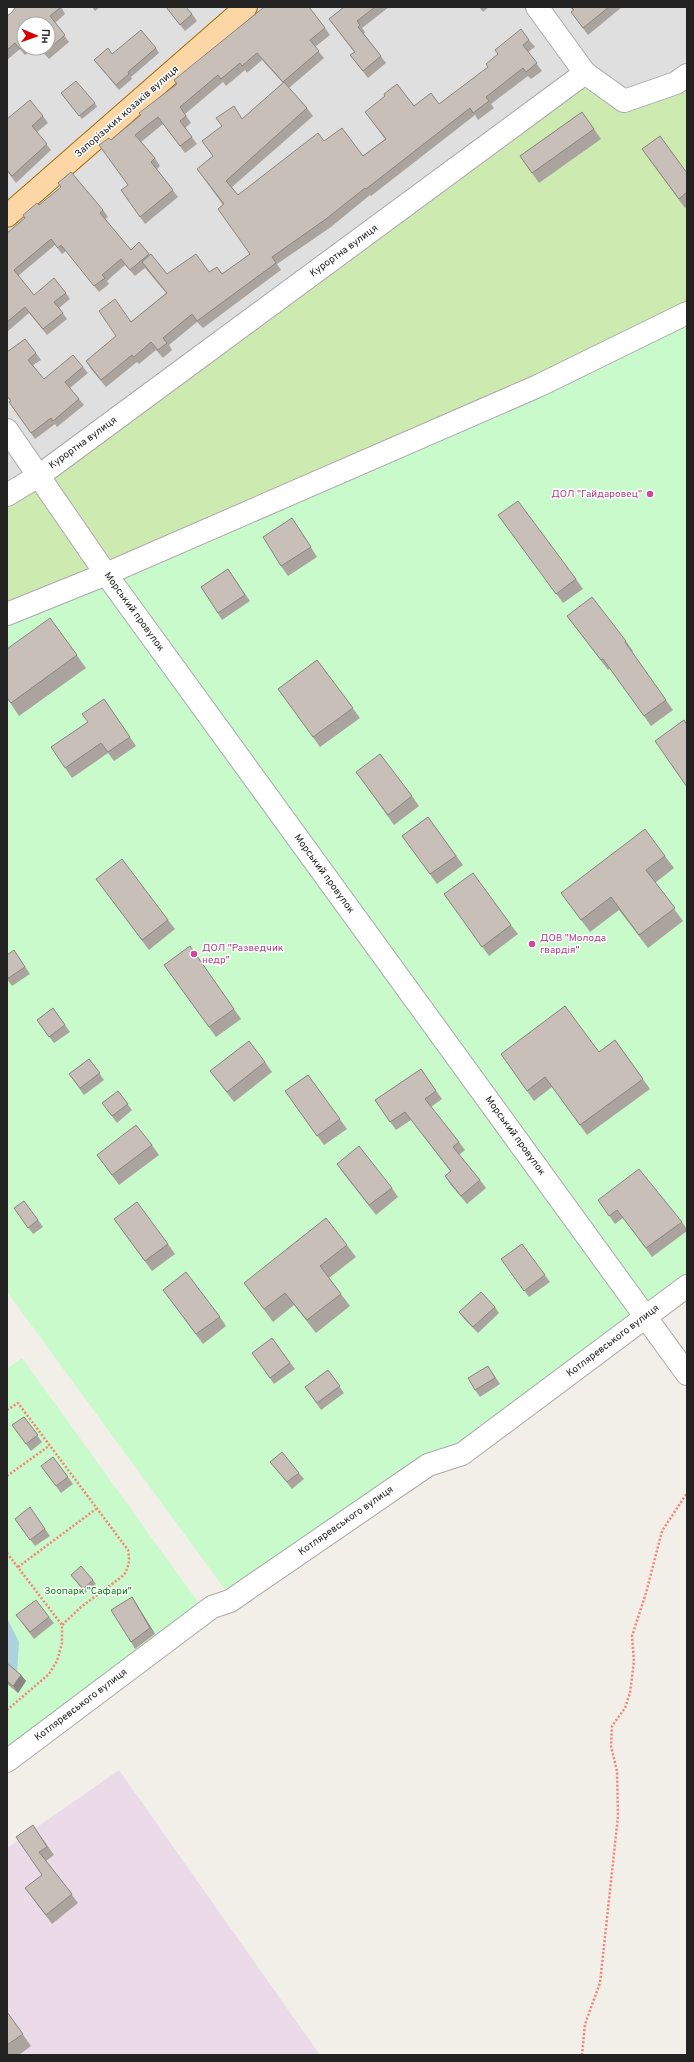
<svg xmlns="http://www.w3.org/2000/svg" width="694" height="2062" viewBox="0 0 694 2062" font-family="Overpass,sans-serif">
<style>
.residential{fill:#e0dfdf;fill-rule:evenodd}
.industrial{fill:#ebdbe8}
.grass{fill:#cdebb0}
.park{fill:#c8facc}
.water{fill:#aad3df}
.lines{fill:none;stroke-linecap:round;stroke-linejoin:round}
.minor-casing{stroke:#a9a9a9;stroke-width:24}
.major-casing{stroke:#a06b00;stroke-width:24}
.path{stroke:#fa8072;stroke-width:2.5;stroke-dasharray:2 2;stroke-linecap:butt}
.minor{stroke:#fff;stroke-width:22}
.major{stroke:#fcd6a4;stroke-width:22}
.wall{fill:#aba49e}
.shaded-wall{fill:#8b8681}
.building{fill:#c7bfb8;stroke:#8b8681}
.hotel-dot{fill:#d1479c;stroke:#fff;stroke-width:1.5}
.labels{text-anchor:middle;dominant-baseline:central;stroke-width:3;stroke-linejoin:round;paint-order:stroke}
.street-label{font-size:10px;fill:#222;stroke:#fff}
.hotel-label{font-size:10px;fill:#b23c85;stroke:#fff;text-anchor:start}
.park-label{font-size:10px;fill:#0c8416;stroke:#fff}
</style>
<rect width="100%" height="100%" fill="#f2efe9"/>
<!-- residential -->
<path class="residential" d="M 7,7 L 687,7 L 687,76 L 7,493 ZM 24,24 L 48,24 L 48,48 L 24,48 Z"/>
<!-- industrial -->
<polygon class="industrial" points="119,1770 320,2055 7,2055 7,1848"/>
<!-- grass -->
<polygon class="grass" points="585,74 625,102 687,78 687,315 7,616 7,497"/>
<!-- park -->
<g class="park">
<polygon points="687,313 687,1285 232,1599 7,1292 7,616"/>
<polygon points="22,1358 203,1609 7,1751 7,1369"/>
</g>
<!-- water -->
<polygon class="water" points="7,1618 19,1642 17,1673 7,1665"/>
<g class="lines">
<defs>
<g id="minor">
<polyline points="537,7 585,73 624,101 676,83 687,75"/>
<polyline points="7,11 11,7"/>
<polyline points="7,430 106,574 687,1374"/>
<polyline points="7,495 40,475 585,73"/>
<polyline points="7,614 106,574 538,386 687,313"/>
<polyline points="7,1761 212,1607 230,1601 428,1465 462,1454 687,1286"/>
</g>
<polyline id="major" points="7,216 246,7"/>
</defs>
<!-- minor casing -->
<use href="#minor" class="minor-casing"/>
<!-- major casing -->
<use href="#major" class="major-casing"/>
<!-- path -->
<g class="path">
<path d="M 7,1410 L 18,1403 L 128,1550 C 130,1560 129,1566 124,1575 L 81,1607 L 62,1625"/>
<polyline points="7,1476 49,1446"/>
<polyline points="7,1553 62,1625 62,1643 57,1661 49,1674 7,1710"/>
<polyline points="18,1567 96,1509"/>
<polyline points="582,2055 585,2024 600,1983 618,1816 617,1771 611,1746 612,1726 625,1708 630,1693 634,1661 632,1636 646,1593 662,1531 687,1493"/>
</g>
<!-- minor -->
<use href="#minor" class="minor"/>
<!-- major -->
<use href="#major" class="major"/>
</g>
<!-- wall -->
<g class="wall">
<polygon points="61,7 65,14 55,23 69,42 49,59 39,48 48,48 24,24 24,48 34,48 25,55 20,49 7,60 7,16"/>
<polygon points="92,7 100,7 95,11"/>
<polygon points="166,7 192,14 197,21 185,31"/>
<polygon points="344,7 389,7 362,28 365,32 364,34 386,63 368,78 350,55 354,52 329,19"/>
<polygon points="479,7 489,7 483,12"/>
<polygon points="570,7 622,7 588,35 571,12 573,11"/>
<polygon points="325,28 330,35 315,47 324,58 289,88 307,108 313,116 232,187 238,195 324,141 363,156 385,139 365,112 414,106 439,104 529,40 535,47 528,52 542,71 531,79 528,76 491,104 494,108 478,120 475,115 371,196 370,195 331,227 277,264 281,270 203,328 197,322 169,345 172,350 163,358 156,350 139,364 137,362 106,387 91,369 86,361 116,336 131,322 166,293 145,268 135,276 125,265 107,281 109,284 99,292 66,251 62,254 55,245 18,276 34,295 66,293 70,299 59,308 67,319 47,335 29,313 7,332 7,233 25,218 23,215 39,205 61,188 58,183 103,210 108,217 105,219 131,250 139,242 150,255 167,274 209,272 222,274 250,254 223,205 197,169 213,156 202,141 243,119 283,83 262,60 247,73 245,70 226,86 223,82 185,114 191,123 185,128 197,144 185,153 163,124 141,142 155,158 160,166 157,169 178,197 145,224 121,190 128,186 111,140 176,84 174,80"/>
<polygon points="156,48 159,53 131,77 132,79 119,90 94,60 112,54"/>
<polygon points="61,93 95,103 97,107 82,119"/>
<polygon points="582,112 601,139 539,183 520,156"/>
<polygon points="43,116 48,123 37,132 51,150 16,183 7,171 7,119"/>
<polygon points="649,159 687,173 687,207 685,208"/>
<polygon points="7,352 36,353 41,360 33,365 44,379 83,367 88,373 70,388 84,405 57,427 55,424 35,439 9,402 11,401"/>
<polygon points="498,515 576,579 583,589 563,603"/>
<polygon points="299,528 317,557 288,576 281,566"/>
<polygon points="228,569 250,601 222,620 201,587"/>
<polygon points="567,616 626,641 633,651 632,652 673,710 651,726 610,668 608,670"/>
<polygon points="50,618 86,668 19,716 7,698"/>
<polygon points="317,660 360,718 320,747 278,689"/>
<polygon points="104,699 136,746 114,761 108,753 72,778 51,747 88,722"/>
<polygon points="356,772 412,796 419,806 394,825"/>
<polygon points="428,817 463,865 437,884 402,836"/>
<polygon points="665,856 674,868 655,883 683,921 648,948 619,910 590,932 561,893"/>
<polygon points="96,879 168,920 175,929 149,950"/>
<polygon points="444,894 511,925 518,934 489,956"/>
<polygon points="190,946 241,1019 216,1037 164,965"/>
<polygon points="14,950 30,974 12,986 7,979"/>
<polygon points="53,1008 70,1032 54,1043 37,1020"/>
<polygon points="615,1040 650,1089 587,1135 552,1087 534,1101 501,1054 599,1052"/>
<polygon points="89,1059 104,1080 84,1095 69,1074"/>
<polygon points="265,1062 272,1072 234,1102 210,1071"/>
<polygon points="421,1069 442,1099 431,1107 459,1142 465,1150 459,1155 480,1180 486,1188 467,1204 450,1184 445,1176 450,1171 411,1120 396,1130 375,1100"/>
<polygon points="308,1075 347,1129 324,1145 285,1091"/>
<polygon points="118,1091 132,1110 117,1123 102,1103"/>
<polygon points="152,1145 159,1155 119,1185 97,1155"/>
<polygon points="337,1164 392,1188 398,1197 376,1215 344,1174"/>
<polygon points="598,1200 682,1222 687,1229 687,1231 652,1257 623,1218 615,1224"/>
<polygon points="14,1208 38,1220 43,1227 33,1234"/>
<polygon points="121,1229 168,1244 175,1254 152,1271"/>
<polygon points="522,1244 550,1282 529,1297 501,1259"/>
<polygon points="347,1245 356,1257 329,1278 350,1306 316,1333 294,1305 273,1322 253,1295 244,1283"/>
<polygon points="163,1290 220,1317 226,1326 203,1344"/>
<polygon points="495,1307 499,1313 478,1333 464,1319 459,1312"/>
<polygon points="272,1338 295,1369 274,1384 252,1353"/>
<polygon points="488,1366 500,1384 480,1397 475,1390"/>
<polygon points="328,1370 344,1393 321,1410 305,1387"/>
<polygon points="24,1417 42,1442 31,1451 12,1425"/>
<polygon points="270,1462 299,1473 304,1479 292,1489"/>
<polygon points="41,1466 68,1477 73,1484 61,1493"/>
<polygon points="30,1507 50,1536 35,1546 15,1519"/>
<polygon points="71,1575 93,1580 96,1584 85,1593"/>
<polygon points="132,1597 155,1634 135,1649 131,1642"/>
<polygon points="16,1615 49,1617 54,1623 34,1639"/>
<polygon points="7,1663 21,1675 26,1681 18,1693 7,1684"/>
<polygon points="33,1825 54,1855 46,1861 78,1903 52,1924 25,1888 42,1875"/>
<polygon points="7,2012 31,2046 19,2055 7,2055"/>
</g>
<!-- shaded-wall -->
<g class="shaded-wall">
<polygon points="132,1597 136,1603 155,1634 150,1628"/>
<polygon points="21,1675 26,1681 18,1693 13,1686"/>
</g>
<!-- building -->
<g class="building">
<polygon points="16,7 61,7 50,16 65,35 44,53 40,48 48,48 48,24 24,24 24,46 20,49 15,43 7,50 7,16 11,13"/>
<polygon points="166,7 186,7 192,14 180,25"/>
<polygon points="263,7 309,7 325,28 310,40 319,51 283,82 257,53 242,66 240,63 221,79 218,75 180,107 186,116 180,121 192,137 180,146 158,117 135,135 155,158 151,162 173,190 140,217 121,190 128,185 99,145 109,138 111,140 141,115 139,113 177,84 174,80 263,8"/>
<polygon points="344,7 375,7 357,21 360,25 358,27 381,56 363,71 350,55 355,52 329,19"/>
<polygon points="571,7 609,7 583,28 571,12 574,10"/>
<polygon points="521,29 529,40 523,45 537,63 526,72 523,68 486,97 489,101 473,113 470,108 366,189 365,188 326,219 272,257 276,263 197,321 192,314 163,338 167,343 158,350 151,342 134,357 132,355 101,380 86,361 116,336 99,311 115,299 131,322 167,293 142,262 151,254 167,274 196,254 209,272 217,267 222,274 250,254 218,209 224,204 197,169 213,156 202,141 222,126 216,118 234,106 242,119 284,82 307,108 226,181 238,195 318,133 324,141 342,128 363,156 386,139 365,112 385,96 384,94 397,84 414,106 431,93 439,104 488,67 486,64 498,54 495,50"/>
<polygon points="141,30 156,48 128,72 129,74 116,85 94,60 108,48 112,54"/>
<polygon points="76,81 95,103 79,116 61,93"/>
<polygon points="30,100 43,116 32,126 47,144 12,176 7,170 7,119"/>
<polygon points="582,112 594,129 532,173 520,156"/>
<polygon points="660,136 687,173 687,192 679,199 642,149"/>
<polygon points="71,172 103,210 100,213 131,250 139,242 149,254 130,270 121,259 102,275 105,278 94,286 61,245 58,248 51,239 14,270 34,295 54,278 66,293 54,302 63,313 43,329 25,307 7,322 7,233 25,218 23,215 37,203 39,205 61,187 58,183"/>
<polygon points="25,339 36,353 28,360 44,379 73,355 83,367 65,382 79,399 53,421 51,418 31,433 9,402 11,401 7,396 7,352"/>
<polygon points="518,501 576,579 556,594 498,515"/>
<polygon points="292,518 311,547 281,566 263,537"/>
<polygon points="228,569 245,595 218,613 201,587"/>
<polygon points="592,597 626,641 625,642 666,700 644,716 603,659 601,660 567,616"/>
<polygon points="50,618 77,655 11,703 7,698 7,649"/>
<polygon points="317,660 353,708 313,737 278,689"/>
<polygon points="104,699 130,737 108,752 101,743 65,768 51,747 88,722 82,714"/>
<polygon points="684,720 687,725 687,787 655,741"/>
<polygon points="380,754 412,796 388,815 356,772"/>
<polygon points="428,817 456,856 430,874 402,836"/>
<polygon points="645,829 665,856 646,870 675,908 639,935 611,897 581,920 561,893"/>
<polygon points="122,859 168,920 142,940 96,879"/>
<polygon points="473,873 511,925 482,947 444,894"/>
<polygon points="190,946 234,1009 209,1027 164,965"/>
<polygon points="14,950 25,967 7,979 7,955"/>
<polygon points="565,1006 599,1052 615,1040 643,1079 580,1125 545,1077 527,1091 501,1054"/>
<polygon points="53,1008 65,1025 49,1037 37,1020"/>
<polygon points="249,1041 265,1062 227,1092 210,1071"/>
<polygon points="89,1059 100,1073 80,1088 69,1074"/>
<polygon points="421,1069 436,1091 425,1099 459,1142 453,1147 480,1180 461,1196 445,1176 451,1171 405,1112 390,1122 375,1100"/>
<polygon points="308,1075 340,1119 317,1136 285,1091"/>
<polygon points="118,1091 128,1104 112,1116 102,1103"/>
<polygon points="136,1125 152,1145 112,1175 97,1155"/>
<polygon points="359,1146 392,1188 369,1205 337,1164"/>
<polygon points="639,1169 682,1222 646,1248 617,1210 609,1216 598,1200"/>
<polygon points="24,1201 38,1220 28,1228 14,1208"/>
<polygon points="137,1202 168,1244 145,1261 114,1219"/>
<polygon points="326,1218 347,1245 320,1266 341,1294 307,1320 285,1293 264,1309 244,1283"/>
<polygon points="522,1244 545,1275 524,1291 501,1259"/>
<polygon points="186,1272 220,1317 196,1334 163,1290"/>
<polygon points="481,1292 495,1307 473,1327 459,1312"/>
<polygon points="272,1338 290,1363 270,1378 252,1353"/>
<polygon points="488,1366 495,1378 475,1390 468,1378"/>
<polygon points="328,1370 340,1386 317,1403 305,1387"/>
<polygon points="24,1417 38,1435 26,1444 12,1425"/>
<polygon points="282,1452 299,1473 287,1482 270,1462"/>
<polygon points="53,1457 68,1477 56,1486 41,1466"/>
<polygon points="30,1507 45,1529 30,1540 15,1519"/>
<polygon points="81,1566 93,1580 83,1589 71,1575"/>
<polygon points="132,1597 150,1628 131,1642 111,1610"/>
<polygon points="36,1600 49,1617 30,1632 16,1615"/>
<polygon points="7,1663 21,1675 13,1686 7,1681"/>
<polygon points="33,1825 47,1847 39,1852 72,1894 46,1915 25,1888 42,1875 16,1837"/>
<polygon points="7,2012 23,2034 7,2045"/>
</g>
<!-- markers -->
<g class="hotel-dot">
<circle cx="650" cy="494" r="4"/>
<circle cx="532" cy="944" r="4"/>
<circle cx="194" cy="954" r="4"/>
</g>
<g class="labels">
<!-- street labels -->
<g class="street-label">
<text transform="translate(127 112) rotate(-41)">Запорізьких козаків вулиця</text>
<text transform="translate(344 251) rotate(-36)">Курортна вулиця</text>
<text transform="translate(83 443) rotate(-36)">Курортна вулиця</text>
<text transform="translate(134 612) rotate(54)">Морський провулок</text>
<text transform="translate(324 874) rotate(54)">Морський провулок</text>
<text transform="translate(515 1136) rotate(54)">Морський провулок</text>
<text transform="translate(613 1341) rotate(-37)">Котляревського вулиця</text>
<text transform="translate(346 1521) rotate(-35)">Котляревського вулиця</text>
<text transform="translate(81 1705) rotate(-37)">Котляревського вулиця</text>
</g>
<!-- hotel labels -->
<g class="hotel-label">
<text x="642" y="494" text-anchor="end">ДОЛ "Гайдаровец"</text>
<text x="540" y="938">ДОВ "Молода<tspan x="540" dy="12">гвардія"</tspan></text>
<text x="202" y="948">ДОЛ "Разведчик<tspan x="202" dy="12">недр"</tspan></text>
</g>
<!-- park labels -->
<g class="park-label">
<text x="88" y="1591">Зоопарк "Сафари"</text>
</g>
</g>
<!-- border -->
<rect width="694" height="2062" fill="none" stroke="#222222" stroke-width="16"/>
<!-- north arrow -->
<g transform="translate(36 36) rotate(92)"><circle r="19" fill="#ffffff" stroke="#a7a7a7"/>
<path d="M0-3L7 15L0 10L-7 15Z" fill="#d40000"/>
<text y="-6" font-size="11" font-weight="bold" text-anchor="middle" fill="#222222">Пн</text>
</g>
</svg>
